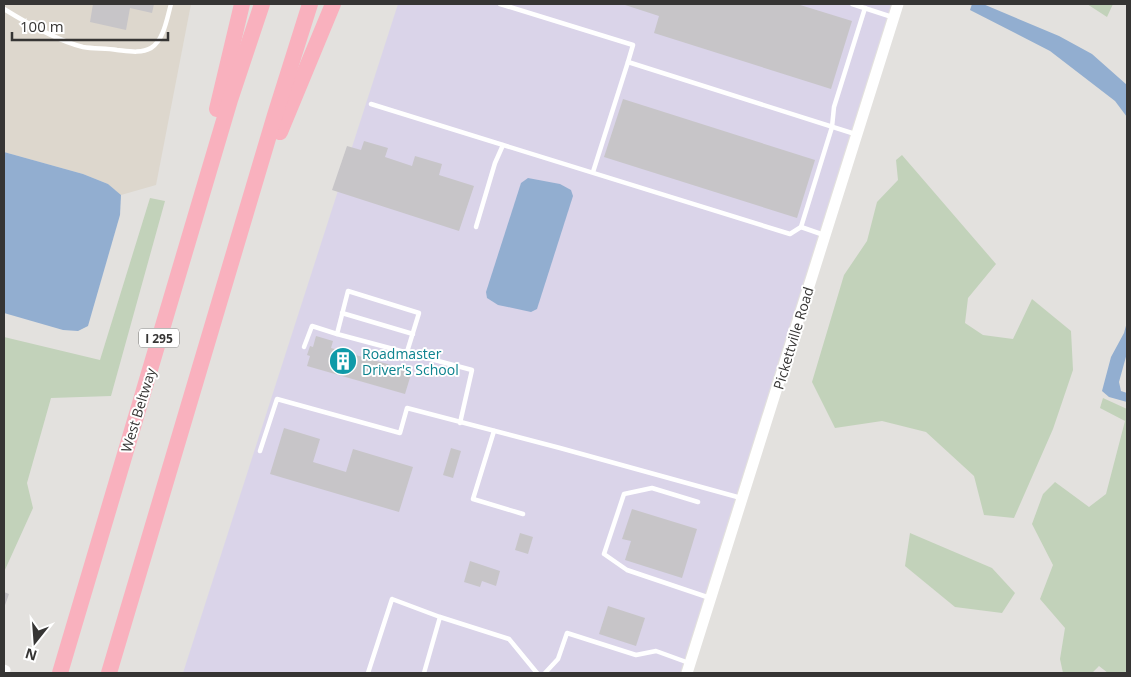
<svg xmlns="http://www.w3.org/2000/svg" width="1131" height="677" viewBox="0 0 1131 677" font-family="'Open Sans',sans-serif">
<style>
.built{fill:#ddd7cd}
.industrial{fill:#dad4e9}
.green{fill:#c2d2ba}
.water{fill:#92aed0}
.building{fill:#c7c5c8}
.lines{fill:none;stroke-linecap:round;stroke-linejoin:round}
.service{stroke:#fff;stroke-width:4.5}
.minor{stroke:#fff;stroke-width:9}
.tertiary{stroke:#fff;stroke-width:11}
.motorway{stroke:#f9b1be;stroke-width:16}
.labels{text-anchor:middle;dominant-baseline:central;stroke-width:4;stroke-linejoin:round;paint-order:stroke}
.shield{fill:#fff;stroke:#727271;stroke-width:1}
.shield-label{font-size:12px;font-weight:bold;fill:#363534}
.street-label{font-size:14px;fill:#363534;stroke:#fff}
.culture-label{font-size:14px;fill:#0d838f;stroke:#fff;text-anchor:start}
</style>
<rect width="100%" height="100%" fill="#e3e1de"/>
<!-- built -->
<polygon class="built" points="4,4 191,4 156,185 121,195 108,184 83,174 4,152"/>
<!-- industrial -->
<polygon class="industrial" points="398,4 891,4 680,673 183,673"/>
<!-- green -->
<g class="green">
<polygon points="1087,4 1113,4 1107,17"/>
<polygon points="902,155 996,264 968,298 965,323 983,335 1013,339 1032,299 1071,331 1073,370 1053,429 1014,518 984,515 974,476 926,432 882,421 835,428 812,382 844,275 867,241 877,202 898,180 896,160"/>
<polygon points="150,198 165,201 111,396 51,398 27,483 33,508 4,572 4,337 100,360"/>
<polygon points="1103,398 1127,409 1127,673 1108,673 1099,666 1092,673 1063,673 1060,659 1065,628 1040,599 1053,565 1032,524 1043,494 1055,482 1089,507 1106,494 1125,421 1100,408"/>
<polygon points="910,533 992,568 1015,593 1002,613 955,607 905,566"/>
</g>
<!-- water -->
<g class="water">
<polygon points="972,4 983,4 1059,36 1092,54 1127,85 1127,117 1115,101 1050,51 970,10"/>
<polygon points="4,152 83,174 108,184 121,195 120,215 88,326 78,331 63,330 4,313"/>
<polygon points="528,178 560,184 571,190 573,196 537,309 531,312 498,305 487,298 486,292 521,183"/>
<polygon points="1127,322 1127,353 1119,382 1121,391 1127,393 1127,402 1109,397 1102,391 1111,357 1124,333"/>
</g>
<!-- building -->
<g class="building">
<polygon points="93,4 154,4 152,13 130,8 126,30 90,22"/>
<polygon points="622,4 797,4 852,21 831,89 654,33 659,16"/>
<polygon points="623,99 815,160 797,218 604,157"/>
<polygon points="364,141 388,148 385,157 412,166 415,156 442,164 439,175 474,186 459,231 332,190 347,146 361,150"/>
<polygon points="316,336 333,341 331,348 412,371 405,394 307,366 310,356 307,355 310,346 313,347"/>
<polygon points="284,428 320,439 313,462 346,472 353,449 413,467 399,512 270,474"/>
<polygon points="451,448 461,451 453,478 443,475"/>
<polygon points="632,509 697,529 682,578 625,560 631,541 622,539"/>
<polygon points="520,533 533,537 528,554 515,550"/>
<polygon points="470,561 500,571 496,586 482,581 480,587 464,582"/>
<polygon points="4,592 9,594 4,608"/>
<polygon points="608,606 645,618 636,646 599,634"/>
</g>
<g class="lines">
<!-- service -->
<g class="service">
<polyline points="500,4 633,45 628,62 855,134"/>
<polyline points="852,4 892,17"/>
<path d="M 4,9 C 25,22 58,41 83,47 C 94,49 106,48 117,50 C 127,51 141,54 151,48 C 164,40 167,18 171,4"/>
<polyline points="371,104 790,234 801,227 824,235"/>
<polyline points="593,172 628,62"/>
<polyline points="476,227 495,163 503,145"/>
<polyline points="801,227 832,127 834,107 865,8"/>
<polyline points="342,313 413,334"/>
<polyline points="304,347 312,326 337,334"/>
<polyline points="407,352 419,313 348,291 337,334 472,370 460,423"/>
<polyline points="494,431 473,499 523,514"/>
<polyline points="260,451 277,399 400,433 407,408 560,448 741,498"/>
<polyline points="698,502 652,488 624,494 604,554 627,570 710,598"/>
<polyline points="368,673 392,599 440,617 509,639 537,673"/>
<polyline points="424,673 440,617"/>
<polyline points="545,673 558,659 567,633 636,655 656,651 689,663"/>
</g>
<!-- minor -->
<polyline class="minor" points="4,669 6,670"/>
<!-- tertiary -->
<polyline class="tertiary" points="687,673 898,4"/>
<!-- motorway -->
<g class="motorway">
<polyline points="217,109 242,4"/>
<polyline points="280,132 333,4"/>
<polyline points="60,673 230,100 262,4"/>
<polyline points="109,673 275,115 310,4"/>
</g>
</g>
<!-- icons -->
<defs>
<symbol id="building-disc" viewBox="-11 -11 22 22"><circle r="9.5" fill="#0f9aa8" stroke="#fff"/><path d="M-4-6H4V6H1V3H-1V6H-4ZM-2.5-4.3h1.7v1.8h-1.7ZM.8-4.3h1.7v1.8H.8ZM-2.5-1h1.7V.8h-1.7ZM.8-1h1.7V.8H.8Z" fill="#fff"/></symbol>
</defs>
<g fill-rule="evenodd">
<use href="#building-disc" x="327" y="345" width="32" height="32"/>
</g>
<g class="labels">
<!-- shield labels -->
<rect class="shield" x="139" y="328.5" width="40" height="19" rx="4"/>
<g class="shield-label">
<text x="159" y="338">I 295</text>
</g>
<!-- street labels -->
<g class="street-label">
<text transform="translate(793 338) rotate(-73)">Pickettville Road</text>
<text transform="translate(138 410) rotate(-73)">West Beltway</text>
</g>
<!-- culture labels -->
<g class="culture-label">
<text x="362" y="353">Roadmaster<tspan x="362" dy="16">Driver's School</tspan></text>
</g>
</g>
<!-- border -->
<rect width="1131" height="677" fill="none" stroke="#363534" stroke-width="10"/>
<!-- north arrow -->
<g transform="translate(35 642) rotate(197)" stroke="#ffffff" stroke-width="4" paint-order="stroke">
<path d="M0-4L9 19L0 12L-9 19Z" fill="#363534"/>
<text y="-8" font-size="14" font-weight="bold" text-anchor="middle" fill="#363534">N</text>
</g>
<!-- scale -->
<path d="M12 32v8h156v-8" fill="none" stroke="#363534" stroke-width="2.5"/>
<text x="20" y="32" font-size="15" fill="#363534" stroke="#ffffff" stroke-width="4" paint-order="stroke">100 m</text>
</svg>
